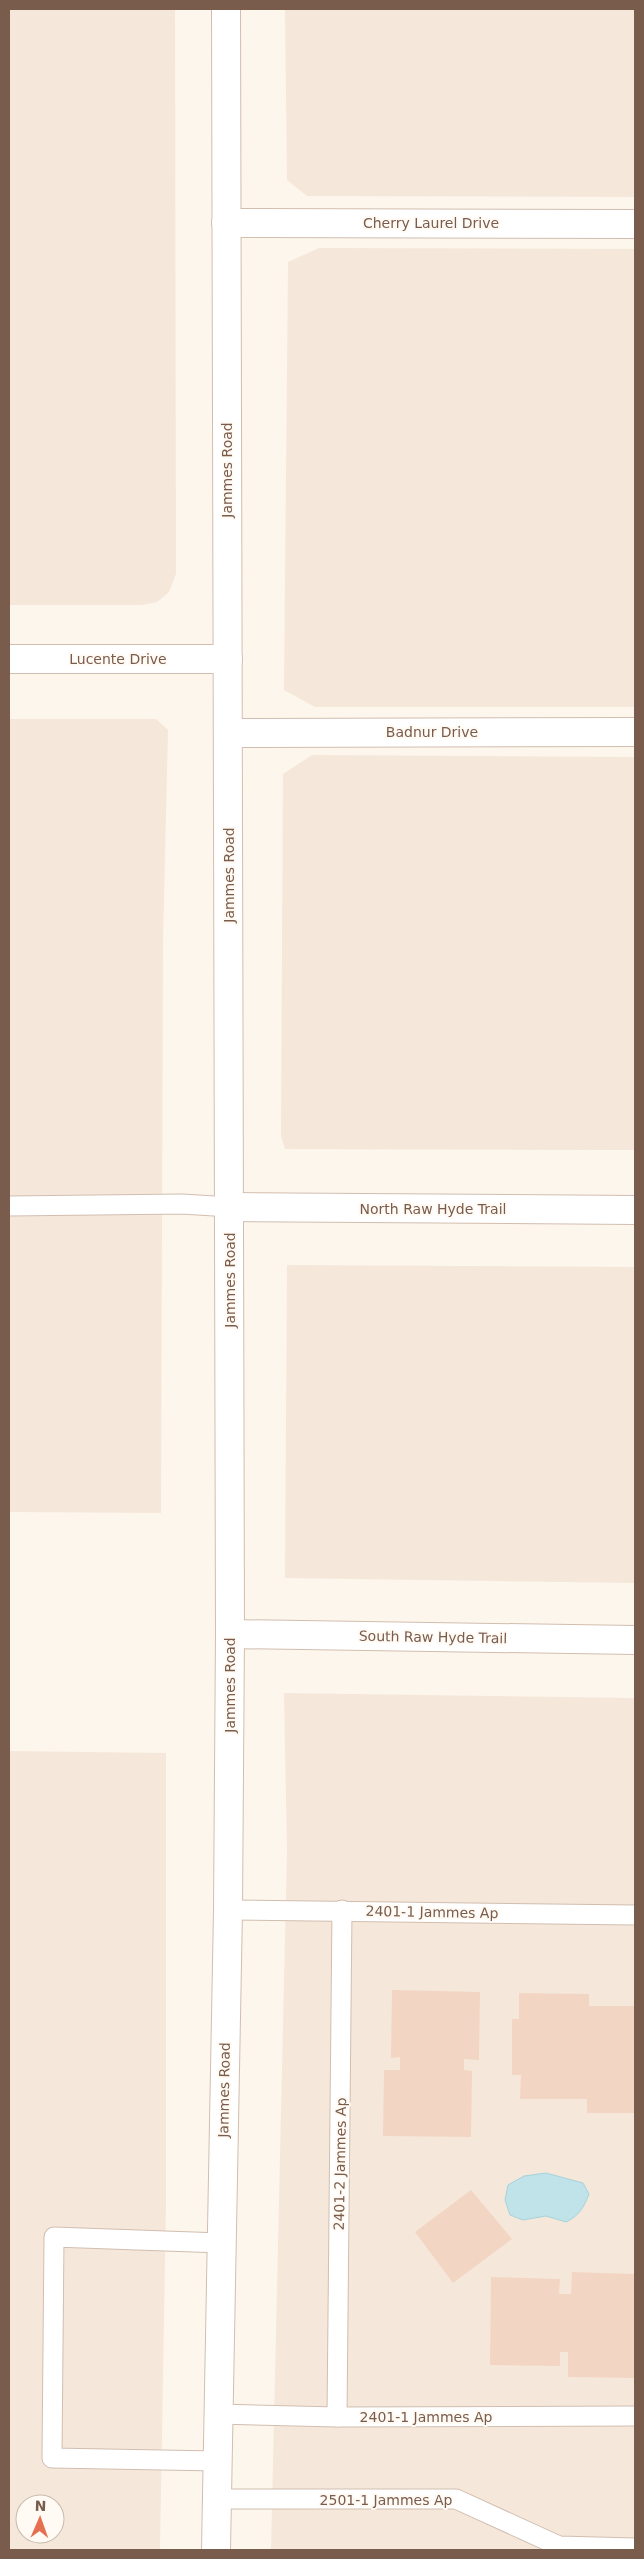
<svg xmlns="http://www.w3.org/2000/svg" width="644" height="2559" viewBox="0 0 644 2559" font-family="'DejaVu Sans',sans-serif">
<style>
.residential{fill:#f5e8da;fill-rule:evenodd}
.water{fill:#bfe3e8;stroke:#a5d3da}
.building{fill:#f3d5c3}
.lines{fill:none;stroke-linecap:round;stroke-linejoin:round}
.service-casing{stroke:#d1beb0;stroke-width:21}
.minor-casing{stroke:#d1beb0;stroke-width:30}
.tertiary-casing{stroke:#d1beb0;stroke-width:30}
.service{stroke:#fff;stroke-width:19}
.minor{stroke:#fff;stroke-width:28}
.tertiary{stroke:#fff;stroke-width:28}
.labels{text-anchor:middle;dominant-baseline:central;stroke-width:4;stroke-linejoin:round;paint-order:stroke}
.street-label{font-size:14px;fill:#7a5c4d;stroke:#fffaf3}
</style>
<rect width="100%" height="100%" fill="#fdf6ec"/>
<!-- residential -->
<g class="residential">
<polygon points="9,9 175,9 176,574 169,592 157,602 142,605 9,605"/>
<polygon points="285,9 635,9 635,197 307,196 287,180"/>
<polygon points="319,248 635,249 635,707 315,707 284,690 288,262"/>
<polygon points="9,719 156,719 168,730 163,941 161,1513 9,1512"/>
<polygon points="312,755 635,757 635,1150 285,1149 281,1136 283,774"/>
<polygon points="287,1265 635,1267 635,1583 285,1578"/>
<polygon points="284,1693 635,1698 635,2550 271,2550 287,1852"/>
<path d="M 9,1751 L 166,1753 L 166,2201 L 160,2550 L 9,2550 ZM 25,2504 L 55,2504 L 55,2534 L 25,2534 Z"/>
</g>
<!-- water -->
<path class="water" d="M 546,2173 L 583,2183 L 589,2194 C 584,2207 579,2216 566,2222 L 546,2216 L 523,2220 L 510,2215 L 505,2200 L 508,2185 L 524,2176 Z"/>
<!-- building -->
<g class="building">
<polygon points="392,1990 480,1992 479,2060 464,2059 464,2070 472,2071 471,2137 383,2136 384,2070 400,2070 400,2057 391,2058"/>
<polygon points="519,1993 589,1994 589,2006 635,2006 635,2113 587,2113 587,2099 520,2099 521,2075 512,2075 512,2019 519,2019"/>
<polygon points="471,2190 512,2239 453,2283 415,2232"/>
<polygon points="572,2272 635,2274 635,2378 568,2377 568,2352 560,2352 560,2366 490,2365 491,2277 560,2279 559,2294 571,2294"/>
</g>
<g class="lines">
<defs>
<g id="service">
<polyline points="9,1206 182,1204 230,1207"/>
<polyline points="228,1910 635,1915"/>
<polyline points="217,2414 337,2417 635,2416"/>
<polyline points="337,2417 342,1910"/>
<polyline points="217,2461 52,2458 54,2237 221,2243"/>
<polyline points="217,2499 456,2499 559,2546 635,2548"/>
</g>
<g id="minor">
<polyline points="226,223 635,224"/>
<polyline points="9,659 228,659"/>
<polyline points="228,733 635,732"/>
<polyline points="230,1207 635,1210"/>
<polyline points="230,1634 635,1640"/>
</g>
<polyline id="tertiary" points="216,2550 228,1910 230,1634 226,9"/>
</defs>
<!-- service casing -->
<use href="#service" class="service-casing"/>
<!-- minor casing -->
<use href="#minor" class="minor-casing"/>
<!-- tertiary casing -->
<use href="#tertiary" class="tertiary-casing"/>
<!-- service -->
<use href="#service" class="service"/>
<!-- minor -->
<use href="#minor" class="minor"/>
<!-- tertiary -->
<use href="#tertiary" class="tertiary"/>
</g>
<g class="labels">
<!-- street labels -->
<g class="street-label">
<text x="431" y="223">Cherry Laurel Drive</text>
<text transform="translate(227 470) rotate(-90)">Jammes Road</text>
<text x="118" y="659">Lucente Drive</text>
<text x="432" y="732">Badnur Drive</text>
<text transform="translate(229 875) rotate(-90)">Jammes Road</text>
<text x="433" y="1209">North Raw Hyde Trail</text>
<text transform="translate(230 1280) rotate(-90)">Jammes Road</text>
<text transform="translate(433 1637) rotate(1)">South Raw Hyde Trail</text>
<text transform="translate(230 1685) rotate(-90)">Jammes Road</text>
<text transform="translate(432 1912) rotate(1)">2401-1 Jammes Ap</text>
<text transform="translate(224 2090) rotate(-89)">Jammes Road</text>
<text transform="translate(340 2164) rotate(-89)">2401-2 Jammes Ap</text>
<text x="426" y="2417">2401-1 Jammes Ap</text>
<text x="386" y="2500">2501-1 Jammes Ap</text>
</g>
</g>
<!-- border -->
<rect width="644" height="2559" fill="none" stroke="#7a5c4d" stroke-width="20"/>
<!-- north arrow -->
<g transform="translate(40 2519) rotate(2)"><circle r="24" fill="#fffaf3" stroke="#cabbb1"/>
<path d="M0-4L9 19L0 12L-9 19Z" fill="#e76f51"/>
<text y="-8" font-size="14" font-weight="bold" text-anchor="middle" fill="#7a5c4d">N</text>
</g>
</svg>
